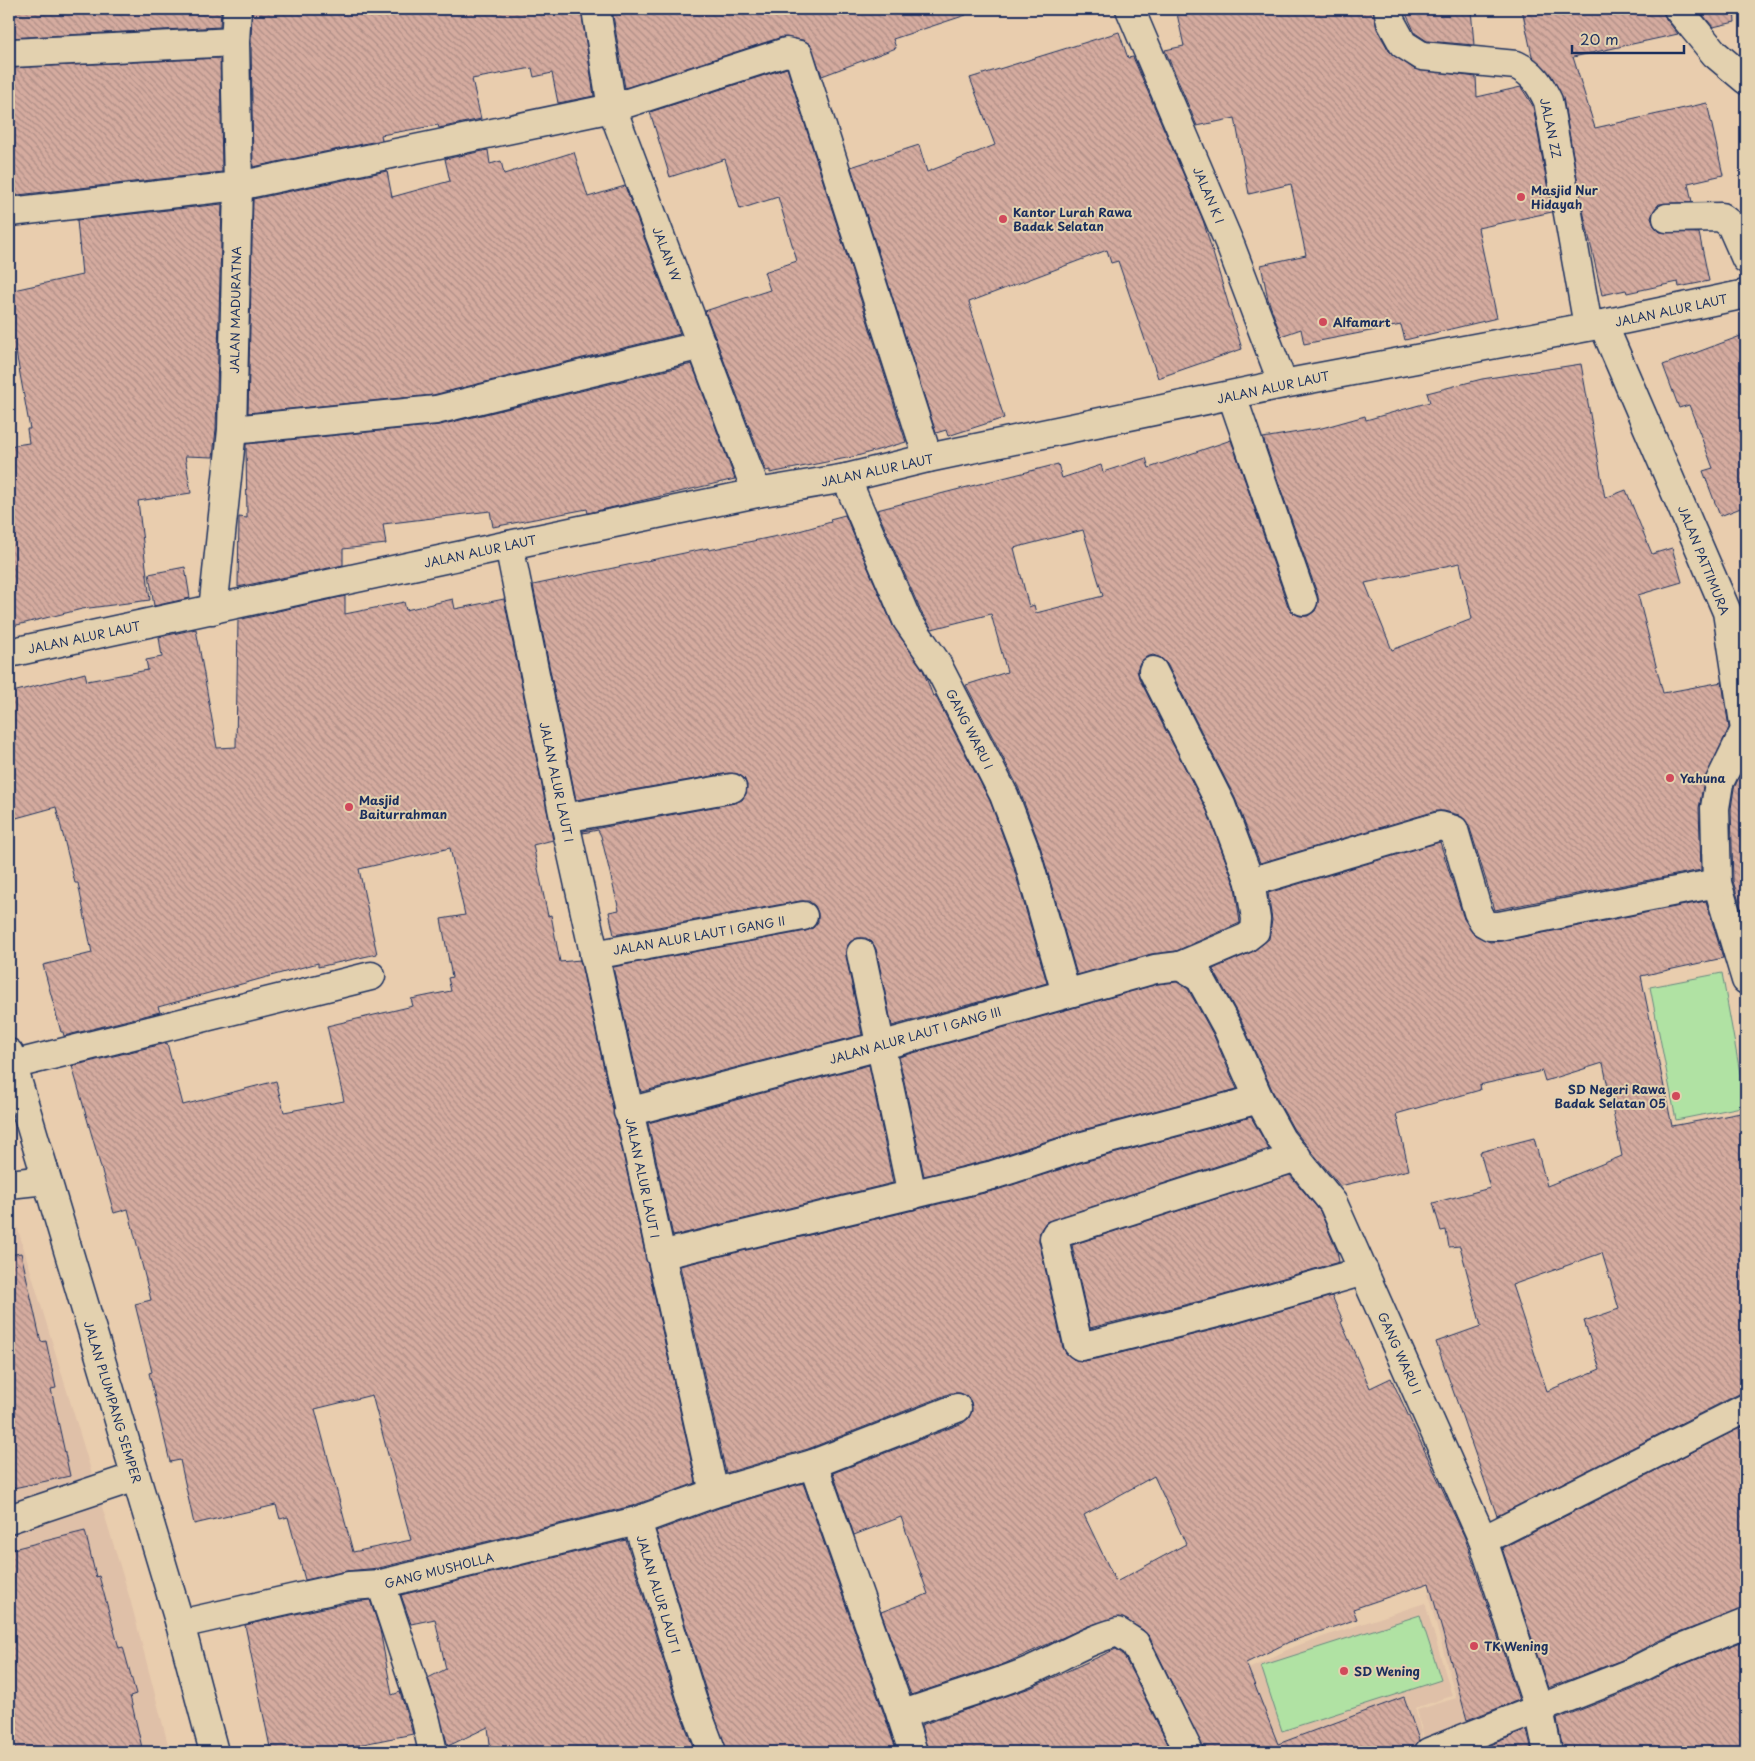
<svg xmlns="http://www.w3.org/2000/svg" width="1755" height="1761" viewBox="0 0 1755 1761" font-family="'Playpen Sans',sans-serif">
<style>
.built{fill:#dfc0a8}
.garden{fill:#b0e2a3;stroke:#668880}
.building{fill:url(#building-back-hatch);stroke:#1b2f5e;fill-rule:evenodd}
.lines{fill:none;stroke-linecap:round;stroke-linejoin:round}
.minor-casing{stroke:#1b2f5e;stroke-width:31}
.major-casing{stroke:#1b2f5e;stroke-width:31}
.minor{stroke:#e3d1af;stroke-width:28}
.major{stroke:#e3d1af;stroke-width:28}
.poi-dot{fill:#d1495b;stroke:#e3d1af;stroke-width:2}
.labels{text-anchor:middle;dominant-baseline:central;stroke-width:4;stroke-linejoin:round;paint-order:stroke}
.street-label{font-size:12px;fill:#1b2f5e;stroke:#e3d1af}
.poi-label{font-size:12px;font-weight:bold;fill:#1b2f5e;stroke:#e3d1af;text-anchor:start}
</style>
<defs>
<pattern id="building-back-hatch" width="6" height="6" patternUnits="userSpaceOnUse" patternTransform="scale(1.25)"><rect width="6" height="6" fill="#d5ab9f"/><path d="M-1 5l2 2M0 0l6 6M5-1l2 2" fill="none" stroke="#ac8c85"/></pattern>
</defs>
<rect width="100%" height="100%" fill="#e9cdae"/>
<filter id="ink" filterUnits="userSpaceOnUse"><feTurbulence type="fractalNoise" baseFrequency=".02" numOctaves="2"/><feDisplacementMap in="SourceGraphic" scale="10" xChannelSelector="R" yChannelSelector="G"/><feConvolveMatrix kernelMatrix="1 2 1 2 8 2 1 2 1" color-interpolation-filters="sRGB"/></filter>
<g filter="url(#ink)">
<!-- built -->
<g class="built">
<polygon points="9,1200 130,1599 170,1752 9,1752"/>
<polygon points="1487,1578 1528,1725 1427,1750 1417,1710 1456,1698 1428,1594"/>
<polygon points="1425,1603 1452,1696 1415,1708 1426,1752 1215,1752 1192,1697 1295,1646"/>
</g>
<!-- garden -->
<g class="garden">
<polygon points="1722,973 1746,1106 1676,1120 1650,987"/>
<polygon points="1420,1615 1441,1680 1282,1731 1261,1666"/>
</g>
<!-- building -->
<g class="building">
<polygon points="9,9 221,9 220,27 9,38"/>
<polygon points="252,9 581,9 594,96 558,103 552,73 534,77 532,68 472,79 481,119 439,128 438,125 381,135 382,140 253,167 251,42"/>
<polygon points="612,9 965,9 966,15 893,39 896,48 822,76 810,44 803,40 782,37 625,88"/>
<polygon points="1176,9 1373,9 1377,29 1389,51 1414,69 1476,77 1477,97 1521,87 1533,106 1552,212 1478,228 1497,318 1405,340 1401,325 1304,344 1301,329 1281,336 1268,299 1261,265 1306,255 1291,184 1249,194 1235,118 1197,126 1165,50 1184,46"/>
<polygon points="1404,9 1471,9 1474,45 1427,41 1415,33"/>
<polygon points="1522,9 1663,9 1666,19 1678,34 1573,57 1595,128 1707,103 1723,175 1688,183 1692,202 1659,204 1654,210 1651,218 1654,226 1660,232 1699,233 1709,281 1679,287 1678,282 1627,293 1626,290 1602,295 1582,206 1563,98 1551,75 1532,56"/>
<polygon points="1698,9 1734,9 1735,22 1713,27"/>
<polygon points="1119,32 1128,58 1133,57 1203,220 1242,349 1158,378 1118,261 1111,263 1107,250 969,302 1004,418 948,436 946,430 936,433 851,167 919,145 927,172 995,145 970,78"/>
<polygon points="220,58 222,172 9,196 9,68"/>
<polygon points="787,68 906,442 857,456 770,473 770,470 766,471 705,311 770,290 764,272 797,261 778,197 740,209 725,159 670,177 650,112"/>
<polygon points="488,150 490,164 501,161 504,174 574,152 588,197 625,186 680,334 433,395 248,413 253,199 387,171 392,197 450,181 445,159"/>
<polygon points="222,204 216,429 213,457 185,456 191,493 138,501 150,600 82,609 9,627 9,446 29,443 27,429 30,429 16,352 9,353 9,291 82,275 77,220"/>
<polygon points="1746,334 1746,506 1720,516 1703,471 1713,468 1689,405 1679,408 1663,365"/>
<polygon points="692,364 735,479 588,513 587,509 493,527 490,511 383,524 386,544 343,549 343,565 238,587 239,517 247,518 246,444 440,425"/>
<path d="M 1581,364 L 1605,498 L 1626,490 L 1652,554 L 1672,548 L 1682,582 L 1638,595 L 1663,693 L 1722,682 L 1729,728 L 1704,781 L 1699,808 L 1701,870 L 1495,910 L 1469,825 L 1459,815 L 1444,811 L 1436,811 L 1260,863 L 1235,798 L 1167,664 L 1161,658 L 1153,655 L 1146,657 L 1140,662 L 1137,670 L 1139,678 L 1207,811 L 1235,886 L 1240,923 L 1176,951 L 1151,954 L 1077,975 L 1041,849 L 1019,789 L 966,685 L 1007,672 L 991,614 L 932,629 L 921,612 L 877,510 L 1058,464 L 1062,478 L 1101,465 L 1103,472 L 1146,458 L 1149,468 L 1231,440 L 1288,606 L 1293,613 L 1301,616 L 1308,616 L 1315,611 L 1318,603 L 1318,596 L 1263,438 L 1322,428 L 1365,416 L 1366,420 L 1430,402 L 1427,393 L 1482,379 ZM 1083,530 L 1103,596 L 1036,613 L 1034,605 L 1029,607 L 1014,548 ZM 1460,563 L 1472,619 L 1392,650 L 1365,583 Z"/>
<polygon points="845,515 893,626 923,670 933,696 935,695 990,801 1011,858 1047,983 892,1026 876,949 872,942 866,938 857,938 850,942 846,948 846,956 862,1035 641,1092 613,967 806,931 813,928 818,922 818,913 815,906 809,901 800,901 614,935 609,912 619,910 601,836 598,830 583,833 583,831 735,803 742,800 746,794 747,785 744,778 738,774 729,773 576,800 533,585 708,548 709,550 792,533 831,522 830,519"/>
<polygon points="185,567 190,598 154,606 149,574"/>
<path d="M 345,596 L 345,614 L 404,602 L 406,610 L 453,599 L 455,609 L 504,599 L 553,840 L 533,845 L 548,916 L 551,915 L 560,962 L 580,960 L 696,1483 L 632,1506 L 379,1568 L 346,1571 L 305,1580 L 288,1517 L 280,1519 L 276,1505 L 194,1524 L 180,1460 L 170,1462 L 149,1373 L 152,1372 L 135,1304 L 151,1300 L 128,1209 L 114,1213 L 72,1066 L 167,1043 L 183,1105 L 276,1081 L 284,1112 L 344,1101 L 327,1026 L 413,1006 L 411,999 L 451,991 L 448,978 L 452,977 L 441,919 L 465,915 L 450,848 L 359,869 L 377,954 L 318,967 L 318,963 L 158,1007 L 160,1012 L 64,1036 L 63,1032 L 61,1032 L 43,965 L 92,953 L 78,883 L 75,883 L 56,807 L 9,820 L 9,693 L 85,673 L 87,681 L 148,670 L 146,660 L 162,657 L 159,637 L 196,629 L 217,748 L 236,747 L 238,620 ZM 372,1395 L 411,1540 L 353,1552 L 315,1409 Z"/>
<polygon points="1746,763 1746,926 1733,881 1731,809 1734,788"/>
<path d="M 1440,842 L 1464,919 L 1475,935 L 1490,942 L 1502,941 L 1706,901 L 1723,958 L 1641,976 L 1672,1126 L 1746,1112 L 1746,1392 L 1739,1394 L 1497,1516 L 1436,1342 L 1481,1326 L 1460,1246 L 1449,1247 L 1446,1230 L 1441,1231 L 1433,1203 L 1490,1188 L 1480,1152 L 1534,1138 L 1547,1186 L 1622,1156 L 1603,1063 L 1545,1081 L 1542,1071 L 1479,1085 L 1480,1090 L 1396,1114 L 1409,1170 L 1340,1186 L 1294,1130 L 1273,1092 L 1241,1020 L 1213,969 L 1252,952 L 1269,939 L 1272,920 L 1268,893 ZM 1602,1253 L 1619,1309 L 1584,1321 L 1600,1369 L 1547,1391 L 1512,1285 Z"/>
<polygon points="1177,982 1188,989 1213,1034 1237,1089 1075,1132 989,1160 924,1176 899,1057 1158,984"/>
<polygon points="869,1065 893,1183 673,1236 648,1123"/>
<path d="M 1251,1117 L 1269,1149 L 1046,1222 L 1040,1231 L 1039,1241 L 1063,1348 L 1073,1359 L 1084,1361 L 1100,1358 L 1225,1327 L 1332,1296 L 1343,1321 L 1341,1322 L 1370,1388 L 1391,1378 L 1465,1538 L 1519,1700 L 1467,1720 L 1429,1583 L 1353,1609 L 1357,1619 L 1289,1642 L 1246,1663 L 1278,1744 L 1404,1697 L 1419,1740 L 1414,1752 L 1205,1752 L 1149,1636 L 1143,1630 L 1120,1617 L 1088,1626 L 1004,1664 L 911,1695 L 881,1612 L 928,1594 L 901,1517 L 854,1535 L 833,1473 L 963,1423 L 969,1418 L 972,1411 L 971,1402 L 967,1396 L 960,1393 L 951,1393 L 808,1449 L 726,1473 L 680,1266 L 997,1190 L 1083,1162 ZM 1154,1476 L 1186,1544 L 1116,1582 L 1084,1515 Z"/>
<polygon points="1290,1175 1320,1211 1337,1251 1339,1262 1217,1297 1090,1328 1072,1245"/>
<polygon points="21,1253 41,1342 46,1341 56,1388 51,1389 70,1476 9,1489 9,1255"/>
<polygon points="1746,1425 1746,1608 1660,1640 1622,1660 1548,1688 1502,1548"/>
<polygon points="803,1483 886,1720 897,1752 727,1752 707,1694 656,1531 719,1508"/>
<polygon points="85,1531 96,1577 99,1576 119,1648 123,1647 136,1694 130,1696 143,1752 9,1752 9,1550"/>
<polygon points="626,1540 677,1704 695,1752 491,1752 488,1727 448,1746 428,1678 446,1669 435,1619 411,1624 401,1595"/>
<polygon points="370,1600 380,1630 392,1695 400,1692 413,1734 323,1752 271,1752 245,1625 351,1602"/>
<polygon points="1746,1640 1746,1752 1563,1752 1557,1719 1634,1689 1672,1669"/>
<polygon points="1116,1649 1123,1654 1172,1752 928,1752 921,1725 1030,1688"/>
<polygon points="1527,1730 1532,1752 1476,1752 1475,1751"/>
</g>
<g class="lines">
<defs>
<g id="minor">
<polyline points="596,9 612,108 757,493"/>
<polyline points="1130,9 1231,247 1283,384"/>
<path d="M 1388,9 L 1391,22 L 1403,44 L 1422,56 L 1516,65 C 1533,73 1540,84 1548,101 L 1588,326"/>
<polyline points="1678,9 1715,54 1746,80"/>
<polyline points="11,53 235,42"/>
<polyline points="10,212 238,186 612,108 786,52 799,55 805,74 928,458"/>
<polyline points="1667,218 1721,217 1731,225 1746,259"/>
<polyline points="1603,324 1727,612 1745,730 1719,783 1715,808 1717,883 1746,980"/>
<polyline points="1232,396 1303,601"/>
<polyline points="232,430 436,410 702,345"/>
<polyline points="846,478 907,620 936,662 1004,795 1026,853 1066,993"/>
<polyline points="509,545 564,818 714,1493"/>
<polyline points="213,610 232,430 238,186 235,42 237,9"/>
<polyline points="9,653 509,545 757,493 846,478 928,458 1283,384 1603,324 1746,294"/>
<polyline points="1153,671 1221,805 1250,882"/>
<polyline points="564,818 732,788"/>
<polyline points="861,953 912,1195"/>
<polyline points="594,955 803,916"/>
<polyline points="1180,966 1246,938 1255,931 1256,919 1250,882 1440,826 1454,830 1478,912 1483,922 1490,926 1499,926 1717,883"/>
<polyline points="12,1065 371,976"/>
<polyline points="628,1112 880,1046 1155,969 1180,966 1200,978 1227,1027 1259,1099 1281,1139 1333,1203 1483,1540 1539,1710 1548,1752"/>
<polyline points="1297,1157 1056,1234 1054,1238 1078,1344 1081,1346 1097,1343 1221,1312 1364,1271"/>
<polyline points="9,1184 46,1180"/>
<polyline points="660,1255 993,1175 1079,1147 1259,1099"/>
<path d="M 813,1464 L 901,1715 C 942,1700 984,1689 1024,1673 C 1056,1660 1084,1641 1118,1632 L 1135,1643 L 1189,1752"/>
<polyline points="9,1519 135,1477"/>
<polyline points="1483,1540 1746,1408"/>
<polyline points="381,1584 426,1721 433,1752"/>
<polyline points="180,1624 349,1586 381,1584 637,1521"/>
<polyline points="901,1715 913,1752"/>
<polyline points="712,1752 692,1699 637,1521 714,1493 813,1464 957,1408"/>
<polyline points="1429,1752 1628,1674 1666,1655 1746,1623"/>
</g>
<polyline id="major" points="9,1053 180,1624 214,1752"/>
</defs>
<!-- minor casing -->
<use href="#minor" class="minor-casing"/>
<!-- major casing -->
<use href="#major" class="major-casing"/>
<!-- minor -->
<use href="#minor" class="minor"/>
<!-- major -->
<use href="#major" class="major"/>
</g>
</g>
<!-- markers -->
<g class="poi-dot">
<circle cx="1521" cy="197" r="5"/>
<circle cx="1003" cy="219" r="5"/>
<circle cx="1323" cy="322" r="5"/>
<circle cx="1670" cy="778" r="5"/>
<circle cx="349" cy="807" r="5"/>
<circle cx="1676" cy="1096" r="5"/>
<circle cx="1474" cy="1646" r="5"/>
<circle cx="1344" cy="1671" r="5"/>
</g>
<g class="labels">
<!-- street labels -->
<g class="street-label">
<text transform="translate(1551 128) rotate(78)">JALAN ZZ</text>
<text transform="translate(1209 195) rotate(67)">JALAN K I</text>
<text transform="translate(667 254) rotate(69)">JALAN W</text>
<text transform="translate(235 310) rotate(-89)">JALAN MADURATNA</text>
<text transform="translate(1671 310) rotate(-12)">JALAN ALUR LAUT</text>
<text transform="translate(1273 387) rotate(-12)">JALAN ALUR LAUT</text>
<text transform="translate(877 470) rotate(-12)">JALAN ALUR LAUT</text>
<text transform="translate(480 551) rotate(-12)">JALAN ALUR LAUT</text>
<text transform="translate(1704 560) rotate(68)">JALAN PATTIMURA</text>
<text transform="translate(84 637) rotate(-12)">JALAN ALUR LAUT</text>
<text transform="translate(970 729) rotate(63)">GANG WARU I</text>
<text transform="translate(557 782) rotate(78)">JALAN ALUR LAUT I</text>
<text transform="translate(699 935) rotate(-10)">JALAN ALUR LAUT I GANG II</text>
<text transform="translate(915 1035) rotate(-16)">JALAN ALUR LAUT I GANG III</text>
<text transform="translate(643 1178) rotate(78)">JALAN ALUR LAUT I</text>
<text transform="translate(1400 1353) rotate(66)">GANG WARU I</text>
<text transform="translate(113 1402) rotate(73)">JALAN PLUMPANG SEMPER</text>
<text transform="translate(439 1570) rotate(-14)">GANG MUSHOLLA</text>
<text transform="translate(659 1594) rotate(73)">JALAN ALUR LAUT I</text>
</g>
<!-- poi labels -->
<g class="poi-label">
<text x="1531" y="190">Masjid Nur<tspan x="1531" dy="14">Hidayah</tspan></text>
<text x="1013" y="212">Kantor Lurah Rawa<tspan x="1013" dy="14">Badak Selatan</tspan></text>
<text x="1333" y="322">Alfamart</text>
<text x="1680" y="778">Yahuna</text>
<text x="359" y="800">Masjid<tspan x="359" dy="14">Baiturrahman</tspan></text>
<text x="1666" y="1089" text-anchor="end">SD Negeri Rawa<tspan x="1666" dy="14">Badak Selatan 05</tspan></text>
<text x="1484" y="1646">TK Wening</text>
<text x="1354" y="1671">SD Wening</text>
</g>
</g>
<!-- margin -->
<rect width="1755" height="1761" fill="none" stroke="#e3d1af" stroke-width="30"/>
<rect x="15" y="15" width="1725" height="1731" fill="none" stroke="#1b2f5e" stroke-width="2" filter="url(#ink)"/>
<!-- scale -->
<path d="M1572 45v8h112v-8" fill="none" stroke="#1b2f5e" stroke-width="2.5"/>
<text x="1580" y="45" font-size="15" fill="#1b2f5e" stroke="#e3d1af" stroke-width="4" paint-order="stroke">20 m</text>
</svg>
